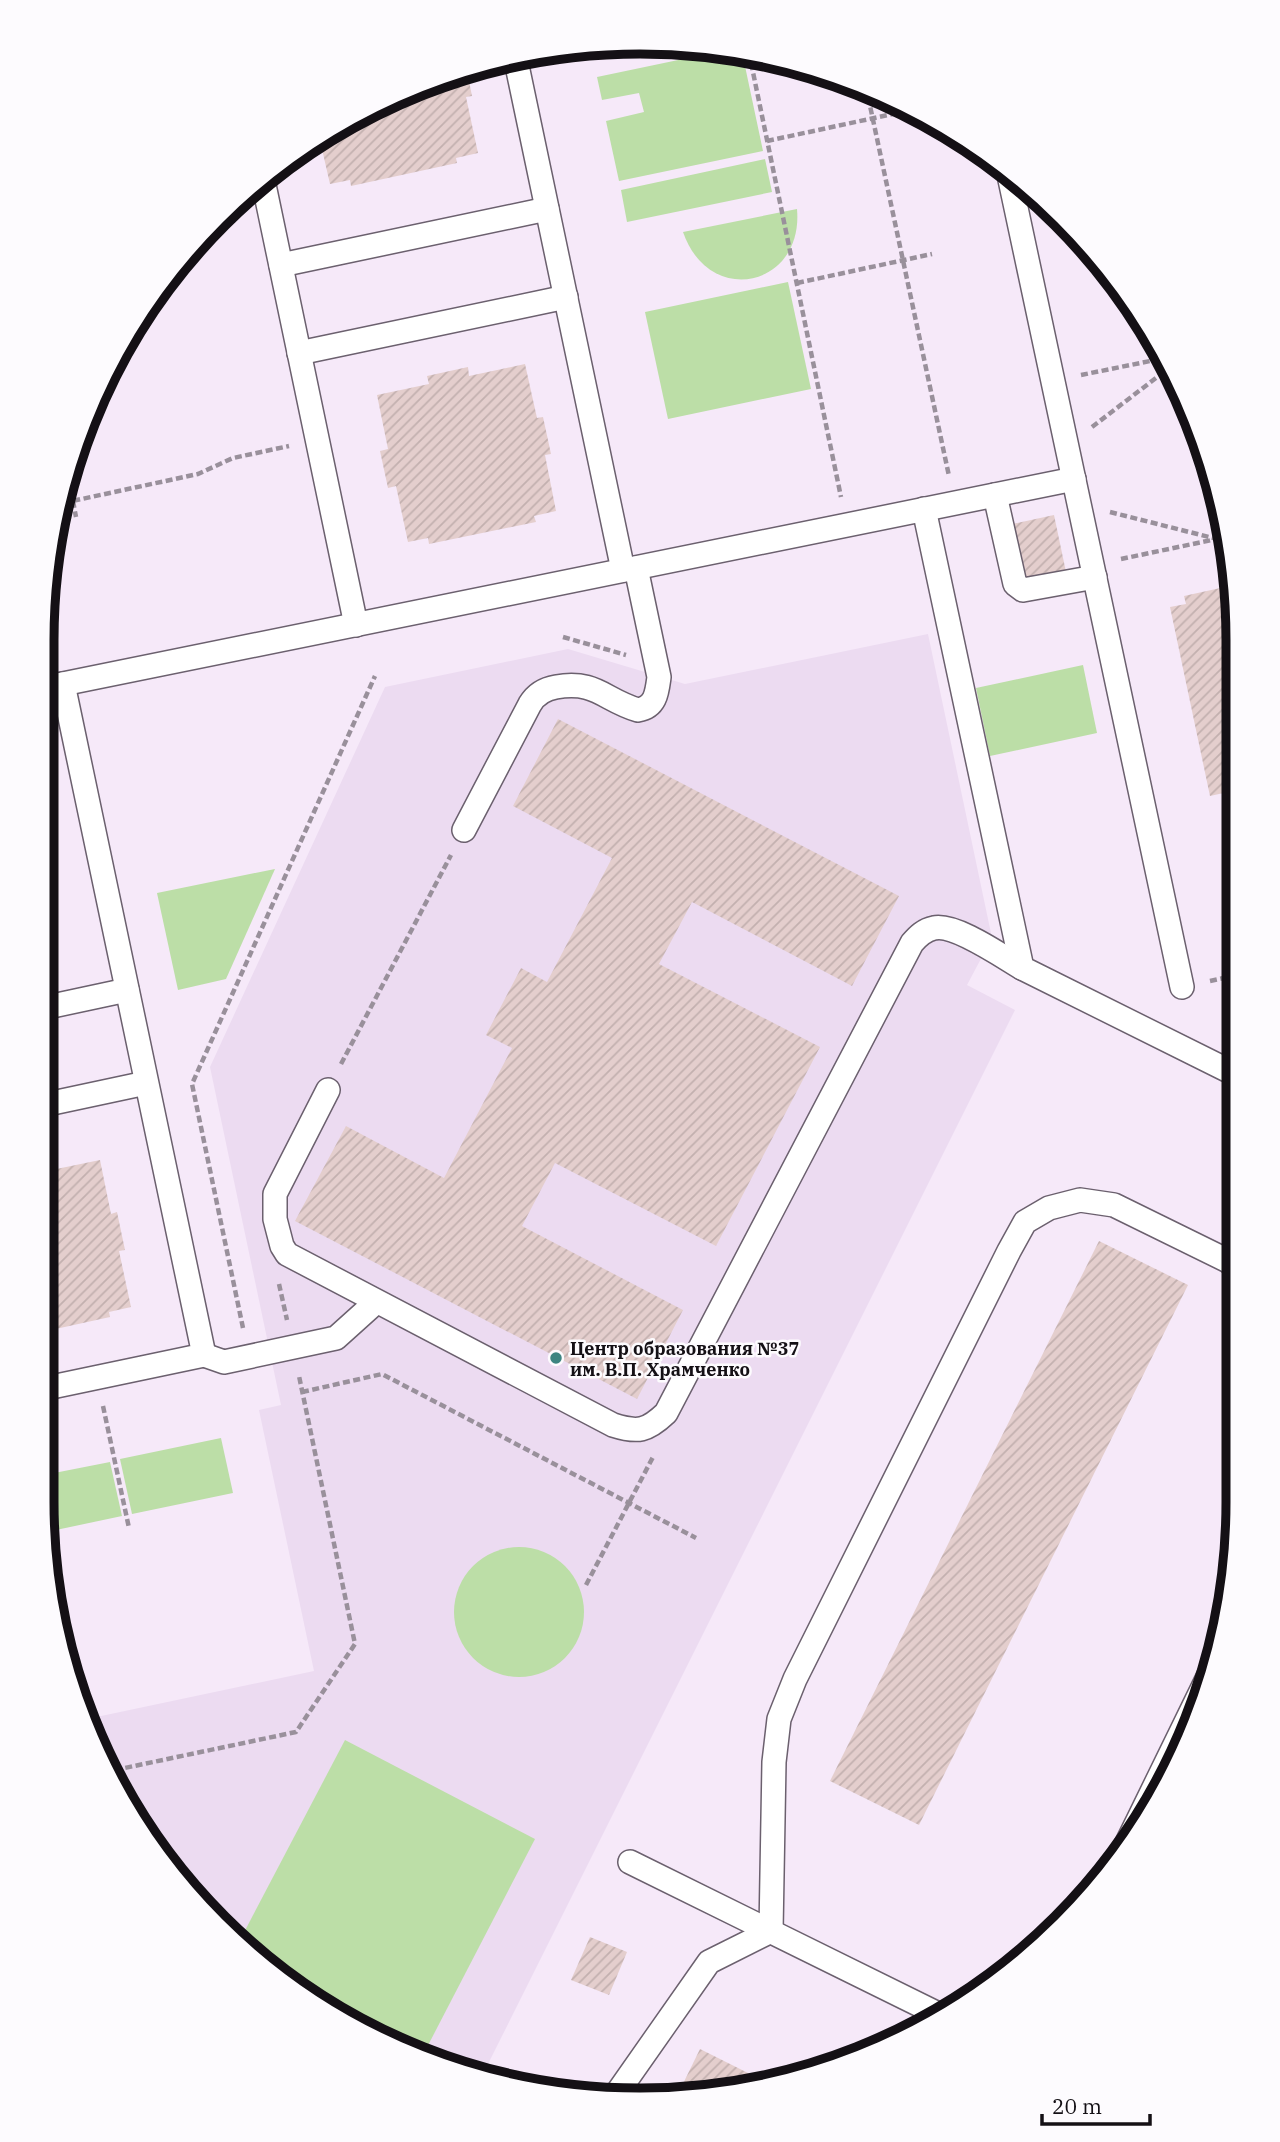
<svg xmlns="http://www.w3.org/2000/svg" width="1280" height="2142" viewBox="0 0 1280 2142" font-family="'IBM Plex Serif',serif">
<style>
.built{fill:#ecdbf1}
.green{fill:#bcdea7}
.building{fill:url(#building-hatch)}
.lines{fill:none;stroke-linecap:round;stroke-linejoin:round}
.service-casing{stroke:#6b606e;stroke-width:26}
.path{stroke:#99909b;stroke-width:4.5;stroke-dasharray:7 3.5;stroke-linecap:butt}
.service{stroke:#fff;stroke-width:23}
.poi-dot{fill:#3d8581;stroke:#fdfbfe;stroke-width:2.5}
.labels{text-anchor:middle;dominant-baseline:central;stroke-width:5;stroke-linejoin:round;paint-order:stroke}
.poi-label{font-size:18px;font-weight:bold;fill:#141015;stroke:#fdfbfe;text-anchor:start}
.rim{fill:none;stroke:#141015;stroke-width:9}
</style>
<defs>
<pattern id="building-hatch" width="6" height="6" patternUnits="userSpaceOnUse" patternTransform="scale(1.75)"><rect width="6" height="6" fill="#e4cecd"/><path d="M-1 1l2-2M0 6l6-6M5 7l2-2" fill="none" stroke="#c3b0af"/></pattern>
</defs>
<rect width="100%" height="100%" fill="#f6e9f9"/>
<!-- built -->
<polygon class="built" points="928,634 992,938 967,985 1015,1010 483,2074 448,2068 276,1977 165,1866 87,1719 314,1671 259,1410 281,1405 210,1067 385,687 568,649 685,684"/>
<!-- green -->
<g class="green">
<polygon points="726,50 742,52 763,151 619,181 606,121 644,112 639,93 602,100 597,77"/>
<polygon points="765,159 772,192 627,222 621,190"/>
<path d="M 797,209 C 804,287 709,308 683,232 Z"/>
<polygon points="788,282 811,389 668,419 645,312"/>
<polygon points="1083,665 1097,733 990,756 976,688"/>
<polygon points="275,869 226,979 178,990 157,893"/>
<polygon points="221,1438 233,1493 132,1514 120,1459"/>
<polygon points="110,1462 122,1516 56,1530 44,1475"/>
<circle cx="519" cy="1612" r="65"/>
<polygon points="345,1740 535,1839 423,2055 276,1977 240,1940"/>
</g>
<!-- building -->
<g class="building">
<polygon points="467,71 472,96 466,97 478,153 456,158 457,163 351,186 350,180 330,184 319,136 412,87"/>
<polygon points="525,364 537,418 543,417 551,454 545,455 556,511 534,516 536,522 429,544 428,538 408,542 396,486 388,488 380,451 388,449 377,395 429,384 427,376 468,367 469,376"/>
<polygon points="1054,515 1066,572 1024,581 1012,524"/>
<polygon points="1234,585 1237,600 1237,790 1210,796 1170,607 1186,604 1184,596"/>
<polygon points="558,719 899,896 852,986 692,902 659,964 820,1047 716,1246 555,1163 522,1226 683,1310 637,1399 295,1221 346,1126 444,1178 512,1048 486,1035 521,968 547,982 612,858 513,806"/>
<polygon points="43,892 53,937 43,939"/>
<polygon points="100,1160 111,1214 117,1212 125,1250 119,1251 131,1307 109,1312 110,1317 42,1332 42,1172"/>
<polygon points="1099,1241 1188,1285 919,1825 830,1781"/>
<polygon points="590,1937 627,1952 609,1995 571,1980"/>
<polygon points="700,2049 762,2080 678,2094"/>
</g>
<g class="lines">
<defs>
<g id="service">
<polyline points="515,56 623,570"/>
<polyline points="1009,175 1182,987"/>
<polyline points="263,180 356,625"/>
<polyline points="281,265 547,209"/>
<polyline points="299,353 566,297"/>
<polyline points="995,495 1015,584 1023,590 1095,577"/>
<polyline points="924,509 1022,968 1237,1075"/>
<polyline points="43,688 1074,479"/>
<path d="M 464,830 L 530,704 C 536,694 544,689 556,687 C 596,680 604,700 638,710 C 656,707 657,692 659,677 L 636,568"/>
<polyline points="43,1008 127,990"/>
<path d="M 328,1090 L 275,1194 L 275,1219 L 282,1246 L 287,1254 L 613,1425 C 638,1433 647,1431 666,1413 L 912,943 C 918,936 924,930 934,928 C 955,923 1003,957 1022,968"/>
<polyline points="43,1105 146,1083"/>
<polyline points="204,1355 224,1362 336,1338 376,1302"/>
<polyline points="42,1389 204,1355 63,684"/>
<polyline points="1125,1847 1211,1671"/>
<polyline points="630,1862 936,2013"/>
<polyline points="615,2096 709,1962 771,1931 774,1762 779,1719 795,1679 1009,1251 1025,1222 1049,1208 1080,1200 1114,1205 1228,1261 1237,1269"/>
</g>
</defs>
<!-- service casing -->
<use href="#service" class="service-casing"/>
<!-- path -->
<g class="path">
<polyline points="749,53 841,497"/>
<polyline points="866,87 949,476"/>
<polyline points="767,141 902,112"/>
<polyline points="797,283 932,254"/>
<polyline points="1081,375 1165,358"/>
<polyline points="1092,427 1169,368"/>
<polyline points="73,501 76,517"/>
<polyline points="63,503 198,474 233,458 289,446"/>
<polyline points="1110,512 1217,539"/>
<polyline points="1121,559 1226,537"/>
<polyline points="563,637 626,655"/>
<polyline points="1210,981 1237,975"/>
<polyline points="341,1064 451,855"/>
<polyline points="279,1284 287,1320"/>
<polyline points="243,1328 192,1084 375,676"/>
<polyline points="302,1392 382,1374 696,1538"/>
<polyline points="103,1406 129,1528"/>
<polyline points="586,1585 653,1457"/>
<polyline points="115,1770 296,1732 355,1644 299,1376"/>
</g>
<!-- service -->
<use href="#service" class="service"/>
</g>
<!-- markers -->
<circle class="poi-dot" cx="556" cy="1358" r="7"/>
<g class="labels">
<!-- poi labels -->
<g class="poi-label">
<text x="570" y="1348">Центр образования №37<tspan x="570" dy="21">им. В.П. Храмченко</tspan></text>
</g>
</g>
<!-- crop -->
<path d="M0 0H1280V2142H0ZM640 54H640A586 586 0 0 1 1226 640V1502A586 586 0 0 1 640 2088H640A586 586 0 0 1 54 1502V640A586 586 0 0 1 640 54Z" fill="#fdfbfe" fill-rule="evenodd"/>
<path class="rim" d="M640 54H640A586 586 0 0 1 1226 640V1502A586 586 0 0 1 640 2088H640A586 586 0 0 1 54 1502V640A586 586 0 0 1 640 54Z"/>
<!-- scale -->
<path d="M1042 2114v10h108v-10" fill="none" stroke="#141015" stroke-width="3.5"/>
<text x="1052" y="2114" font-size="21" fill="#141015" stroke="#fdfbfe" stroke-width="5" paint-order="stroke">20 m</text>
</svg>
